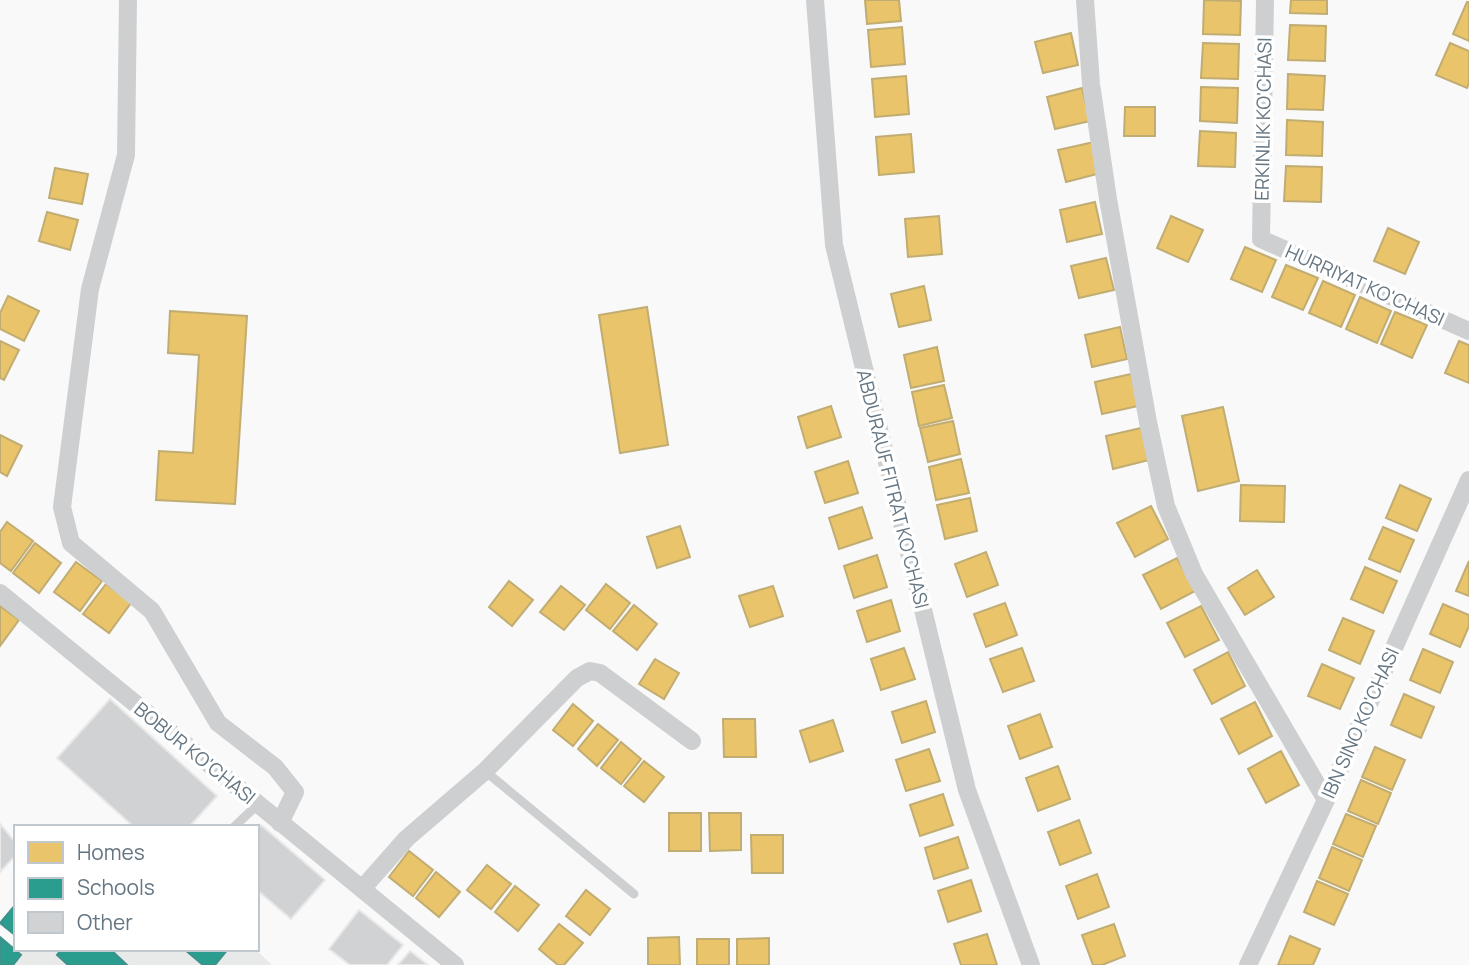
<svg xmlns="http://www.w3.org/2000/svg" width="1469" height="965" viewBox="0 0 1469 965" font-family="Manrope,sans-serif">
<style>
.built{fill:#e8e9e9}
.homes{fill:#e9c46a;stroke:#c1ad72;stroke-width:2}
.schools{fill:#2a9d8f;stroke:#3c918b;stroke-width:2}
.building{fill:#d0d2d3;stroke:#e8e8e8;stroke-width:2}
.lines{fill:none;stroke-linecap:round;stroke-linejoin:round}
.service{stroke:#cecfd0;stroke-width:9}
.minor{stroke:#cecfd0;stroke-width:18}
.labels{text-anchor:middle;dominant-baseline:central;stroke-width:7;stroke-linejoin:round;paint-order:stroke}
.street-label{font-size:19px;fill:#657683;stroke:#fff}
</style>
<rect width="100%" height="100%" fill="#f9f9f9"/>
<!-- built -->
<polygon class="built" points="16,947 16,949 255,949 272,965 0,965"/>
<!-- homes -->
<g class="homes">
<polygon points="865,0 899,0 901,21 867,24"/>
<polygon points="1204,0 1241,1 1240,35 1203,34"/>
<polygon points="1291,0 1327,0 1327,14 1290,13"/>
<polygon points="1467,2 1469,2 1469,41 1453,34"/>
<polygon points="1290,25 1326,26 1325,61 1288,60"/>
<polygon points="902,27 905,64 871,67 868,30"/>
<polygon points="1071,33 1078,65 1043,73 1035,42"/>
<polygon points="1203,43 1239,44 1238,79 1201,78"/>
<polygon points="1450,43 1469,51 1469,83 1467,88 1436,75"/>
<polygon points="1288,74 1325,76 1323,110 1287,109"/>
<polygon points="906,76 909,114 875,117 872,79"/>
<polygon points="1201,87 1238,88 1237,123 1200,121"/>
<polygon points="1082,88 1090,121 1055,129 1047,97"/>
<polygon points="1125,107 1155,107 1155,136 1124,136"/>
<polygon points="1287,120 1323,122 1322,156 1286,155"/>
<polygon points="1200,131 1236,133 1235,167 1198,166"/>
<polygon points="911,134 914,172 879,175 876,137"/>
<polygon points="1094,142 1101,173 1066,182 1058,150"/>
<polygon points="1286,166 1322,167 1321,202 1284,201"/>
<polygon points="55,168 88,174 82,204 49,198"/>
<polygon points="1095,202 1102,234 1067,242 1060,210"/>
<polygon points="47,212 78,220 70,250 39,241"/>
<polygon points="939,216 942,254 908,257 905,219"/>
<polygon points="1171,216 1203,230 1188,262 1157,248"/>
<polygon points="1388,228 1419,242 1405,274 1374,261"/>
<polygon points="1245,247 1276,260 1262,292 1231,279"/>
<polygon points="1106,258 1114,290 1079,298 1071,266"/>
<polygon points="1286,265 1318,278 1303,310 1272,297"/>
<polygon points="1323,281 1355,295 1341,327 1309,313"/>
<polygon points="924,286 931,320 899,327 891,294"/>
<polygon points="8,296 39,311 24,341 0,329 0,313"/>
<polygon points="1360,297 1391,311 1377,343 1346,329"/>
<polygon points="647,307 668,445 620,453 599,315"/>
<polygon points="170,311 247,316 235,504 156,500 159,451 193,453 199,355 168,353"/>
<polygon points="1395,312 1427,325 1412,358 1381,344"/>
<polygon points="1120,327 1127,359 1092,367 1085,335"/>
<polygon points="0,341 19,350 4,380 0,378"/>
<polygon points="1459,341 1469,345 1469,383 1445,373"/>
<polygon points="937,347 944,381 911,388 904,355"/>
<polygon points="1131,374 1138,406 1102,414 1095,382"/>
<polygon points="944,385 952,418 919,426 912,392"/>
<polygon points="831,406 841,437 807,448 798,417"/>
<polygon points="1223,407 1239,481 1198,491 1182,416"/>
<polygon points="953,421 960,454 928,462 920,428"/>
<polygon points="1141,428 1149,460 1113,469 1106,436"/>
<polygon points="0,435 22,446 7,476 0,472"/>
<polygon points="961,459 969,493 936,500 929,467"/>
<polygon points="848,461 858,493 825,503 815,472"/>
<polygon points="1241,485 1285,486 1284,522 1240,521"/>
<polygon points="1400,485 1431,499 1417,531 1386,518"/>
<polygon points="970,498 977,531 945,539 937,505"/>
<polygon points="1151,506 1168,539 1135,557 1117,523"/>
<polygon points="862,507 872,538 839,549 829,518"/>
<polygon points="7,522 33,541 11,571 0,563 0,532"/>
<polygon points="680,526 690,557 657,568 647,537"/>
<polygon points="1383,527 1414,540 1400,572 1369,559"/>
<polygon points="35,543 61,563 39,593 13,573"/>
<polygon points="986,552 998,585 967,597 955,564"/>
<polygon points="877,555 887,587 854,598 844,566"/>
<polygon points="1177,558 1195,591 1161,609 1143,575"/>
<polygon points="1469,561 1469,596 1456,591"/>
<polygon points="76,562 102,581 80,611 54,592"/>
<polygon points="1365,567 1397,581 1383,613 1351,599"/>
<polygon points="1257,570 1274,597 1245,615 1228,588"/>
<polygon points="509,581 533,600 512,626 489,607"/>
<polygon points="106,584 131,603 109,633 83,614"/>
<polygon points="606,584 630,603 610,629 586,610"/>
<polygon points="561,586 585,605 564,630 540,612"/>
<polygon points="773,586 783,616 750,627 739,596"/>
<polygon points="891,600 900,631 867,642 857,611"/>
<polygon points="1005,603 1017,635 986,647 974,614"/>
<polygon points="1443,604 1469,615 1469,626 1460,647 1430,634"/>
<polygon points="634,605 657,624 637,650 613,631"/>
<polygon points="0,606 19,620 0,646"/>
<polygon points="1201,606 1219,640 1185,657 1167,623"/>
<polygon points="1343,618 1374,631 1360,664 1329,650"/>
<polygon points="904,648 915,679 881,690 871,659"/>
<polygon points="1022,648 1034,681 1003,692 990,659"/>
<polygon points="1423,649 1453,662 1440,693 1410,680"/>
<polygon points="1228,652 1245,686 1212,704 1194,670"/>
<polygon points="655,659 679,673 664,699 639,684"/>
<polygon points="1322,664 1354,678 1340,709 1308,696"/>
<polygon points="1404,694 1434,707 1421,738 1391,725"/>
<polygon points="926,701 935,732 902,743 892,712"/>
<polygon points="1255,702 1272,736 1239,754 1221,719"/>
<polygon points="573,704 593,721 573,746 553,730"/>
<polygon points="1040,714 1052,747 1020,759 1008,726"/>
<polygon points="723,719 755,719 756,757 724,757"/>
<polygon points="833,720 843,751 810,762 800,731"/>
<polygon points="598,724 618,740 597,766 578,749"/>
<polygon points="621,742 641,759 621,784 601,768"/>
<polygon points="1375,747 1405,760 1392,790 1362,777"/>
<polygon points="929,749 940,781 906,791 896,760"/>
<polygon points="1281,751 1299,785 1266,803 1248,769"/>
<polygon points="644,761 664,777 644,802 624,786"/>
<polygon points="1058,766 1070,799 1038,811 1026,778"/>
<polygon points="1361,780 1391,793 1378,824 1348,811"/>
<polygon points="943,794 953,825 920,836 910,805"/>
<rect x="669" y="813" width="32" height="38"/>
<polygon points="709,813 741,813 741,850 710,851"/>
<polygon points="1346,814 1376,826 1363,857 1333,844"/>
<polygon points="1079,820 1091,853 1060,865 1048,832"/>
<polygon points="751,835 783,835 783,873 752,873"/>
<polygon points="958,837 968,868 934,879 925,848"/>
<polygon points="1332,847 1362,860 1349,891 1319,878"/>
<polygon points="409,851 433,870 413,896 389,877"/>
<polygon points="487,865 511,884 491,909 467,890"/>
<polygon points="436,872 460,892 439,917 416,898"/>
<polygon points="1097,874 1109,907 1078,919 1066,886"/>
<polygon points="971,880 981,911 948,922 938,891"/>
<polygon points="1317,881 1348,894 1334,925 1304,912"/>
<polygon points="515,886 539,905 518,931 495,912"/>
<polygon points="586,890 610,909 590,935 566,916"/>
<polygon points="559,924 583,943 564,965 558,965 539,949"/>
<polygon points="1114,924 1125,956 1102,965 1093,965 1082,935"/>
<polygon points="987,934 997,965 961,965 954,944"/>
<polygon points="1290,936 1320,949 1313,965 1278,965"/>
<polygon points="679,937 680,965 648,965 648,938"/>
<polygon points="769,938 769,965 737,965 737,939"/>
<rect x="697" y="939" width="32" height="26"/>
</g>
<!-- schools -->
<g class="schools">
<polygon points="16,904 16,936 0,923"/>
<polygon points="0,937 21,955 13,965 0,965"/>
<polygon points="62,949 110,949 127,965 68,965 57,955"/>
<polygon points="184,949 228,949 215,965 203,965"/>
</g>
<!-- building -->
<g class="building">
<polygon points="110,699 217,796 189,827 134,827 57,758"/>
<polygon points="0,824 16,843 16,855 0,872"/>
<polygon points="261,825 325,880 291,919 257,890 257,830"/>
<polygon points="359,910 403,945 387,965 350,965 329,949"/>
<polygon points="410,951 428,965 398,965"/>
</g>
<g class="lines">
<!-- service -->
<g class="service">
<polyline points="485,771 634,894"/>
<polyline points="234,827 257,805"/>
</g>
<!-- minor -->
<g class="minor">
<polyline points="128,0 126,155 90,289 62,507 71,543 152,611 218,723 275,767 295,792 280,823"/>
<polyline points="815,0 834,245 967,790 1031,965"/>
<polyline points="1085,0 1091,84 1108,199 1148,422 1166,506 1194,574 1326,800"/>
<polyline points="1265,0 1261,239 1469,331"/>
<polyline points="0,593 455,965"/>
<polyline points="362,889 406,839 485,771 577,678 590,671 600,673 692,741"/>
<polyline points="1248,965 1326,800 1469,480"/>
</g>
</g>
<g class="labels">
<!-- street labels -->
<g class="street-label">
<text transform="translate(1263 119) rotate(-89)">ERKINLIK KO'CHASI</text>
<text transform="translate(1365 285) rotate(24)">HURRIYAT KO'CHASI</text>
<text transform="translate(893 489) rotate(76)">ABDURAUF FITRAT KO'CHASI</text>
<text transform="translate(1360 723) rotate(-66)">IBN SINO KO'CHASI</text>
<text transform="translate(195 753) rotate(39)">BOBUR KO'CHASI</text>
</g>
</g>
<!-- legend -->
<rect x="14" y="825" width="245" height="126" fill="#ffffff" stroke="#c1c8cd" stroke-width="2"/>
<rect x="28" y="842" width="35" height="21" fill="#e9c46a" stroke="#c1c8cd" stroke-width="2"/>
<text x="77" y="860" font-size="21" fill="#657683">Homes</text>
<rect x="28" y="878" width="35" height="21" fill="#2a9d8f" stroke="#c1c8cd" stroke-width="2"/>
<text x="77" y="895" font-size="21" fill="#657683">Schools</text>
<rect x="28" y="912" width="35" height="21" fill="#d0d2d3" stroke="#c1c8cd" stroke-width="2"/>
<text x="77" y="930" font-size="21" fill="#657683">Other</text>
</svg>
